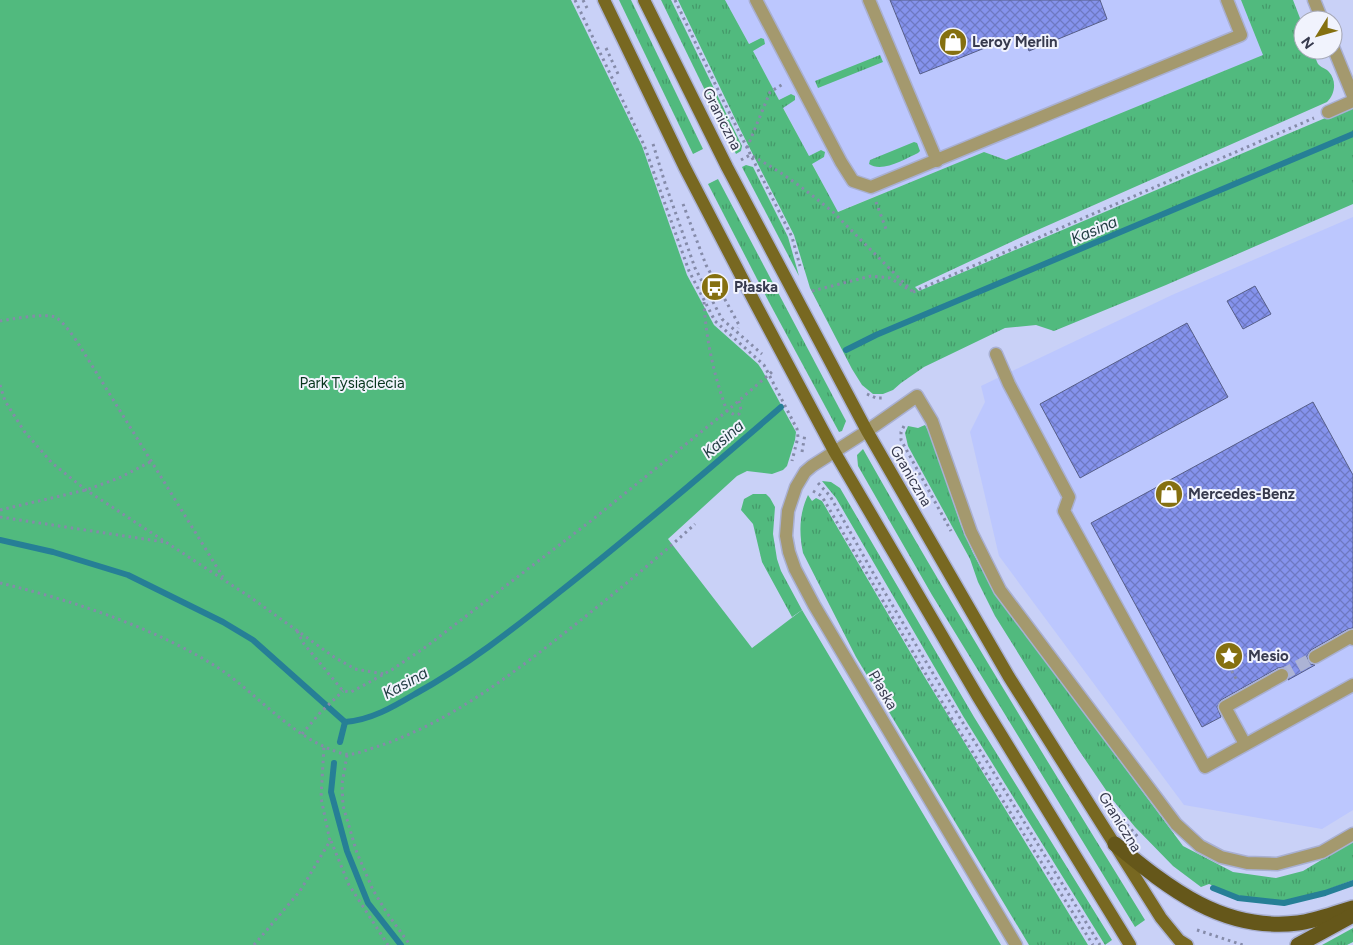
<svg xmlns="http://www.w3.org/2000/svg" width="1353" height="945" viewBox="0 0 1353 945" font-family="Figtree,sans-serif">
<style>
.built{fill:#bcc7fe}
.grass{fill:url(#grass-tufts)}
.park{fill:#51ba7e}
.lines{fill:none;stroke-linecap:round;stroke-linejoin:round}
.stream{stroke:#267f96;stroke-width:6}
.building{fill:url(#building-cross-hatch);stroke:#565e88}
.minor-tunnel{stroke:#acb3d5;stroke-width:12;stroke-dasharray:12 6;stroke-linecap:butt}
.minor-casing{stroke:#a9b0d2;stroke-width:15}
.major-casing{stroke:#a9b0d2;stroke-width:15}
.highway-casing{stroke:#a9b0d2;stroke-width:18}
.path{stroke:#858ba9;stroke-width:3;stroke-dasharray:2.5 4;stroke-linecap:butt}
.minor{stroke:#a4996e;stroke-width:12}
.major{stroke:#786821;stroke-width:12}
.highway{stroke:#65571a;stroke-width:15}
.labels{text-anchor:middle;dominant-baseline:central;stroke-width:4;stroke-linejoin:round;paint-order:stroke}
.poi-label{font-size:15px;font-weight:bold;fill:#373a4e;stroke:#f1f3fd;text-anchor:start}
.street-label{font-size:15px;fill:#373a4e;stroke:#f1f3fd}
.park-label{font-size:15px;fill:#08361e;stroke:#f1f3fd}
.water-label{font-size:16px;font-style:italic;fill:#243e44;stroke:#f1f3fd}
</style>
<defs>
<pattern id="grass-tufts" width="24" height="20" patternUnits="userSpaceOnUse" patternTransform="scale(1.25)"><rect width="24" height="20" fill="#51ba7e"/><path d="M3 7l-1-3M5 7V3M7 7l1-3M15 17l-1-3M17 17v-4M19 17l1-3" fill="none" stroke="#449869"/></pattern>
<pattern id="building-cross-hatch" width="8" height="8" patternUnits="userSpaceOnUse" patternTransform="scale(1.25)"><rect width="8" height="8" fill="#8593ed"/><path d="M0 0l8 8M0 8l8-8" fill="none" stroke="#6e79c2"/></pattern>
</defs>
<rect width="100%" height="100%" fill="#c9d1f7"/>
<!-- built -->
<g class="built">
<polygon points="725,0 1241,0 1264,55 1006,160 984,152 837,212 812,163 824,157 824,151 821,150 809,157 783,107 795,100 791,94 779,101 753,51 761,38 749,44"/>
<polygon points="1353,217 1353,810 1322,829 1184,805 999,556 970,432 985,402 981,386 1172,295"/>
</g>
<!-- grass -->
<g class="grass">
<polygon points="619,0 631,0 703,149 693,154"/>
<polygon points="661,0 671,0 742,146 741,151 736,154"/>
<path d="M 678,0 L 725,0 L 749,44 L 761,38 L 764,39 L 765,44 L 753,51 L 779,100 L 791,94 L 795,96 L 795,100 L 783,108 L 809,156 L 821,150 L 825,152 L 824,157 L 812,164 L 838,212 L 984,152 L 1006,160 L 1263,55 L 1241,0 L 1293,0 L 1303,26 L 1303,50 L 1313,50 C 1315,54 1316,62 1319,65 C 1322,68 1327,69 1329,72 C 1337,81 1335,94 1327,102 L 1024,236 L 915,287 L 919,291 L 1330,116 L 1353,108 L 1353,204 L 1166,285 L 1054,331 L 1036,325 L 1005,328 L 924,367 L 901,383 L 893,390 L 883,394 L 873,394 L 862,385 L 852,369 L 810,288 L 794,235 L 741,131 Z"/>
<polygon points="880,55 883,62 818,88 815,81"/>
<path d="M 914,142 L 917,143 L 920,151 L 918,153 C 905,159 882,173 869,164 L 870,160 Z"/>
<polygon points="746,165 753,167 788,237 799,276 744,171 742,167"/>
<polygon points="718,179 846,421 842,431 839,432 770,304 708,184"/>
<polygon points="925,425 930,434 961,525 973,553 993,590 1183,846 1233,872 1276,878 1303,871 1353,841 1353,880 1316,894 1283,902 1235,895 1209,884 1201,887 1173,866 1135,827 1112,799 1078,749 995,616 978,582 970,559 908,446 905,433 908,426 918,428"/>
<path d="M 863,449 C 953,609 1049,764 1145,920 L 1135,927 L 932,595 L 858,466 L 857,455 Z"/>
<polygon points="822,481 831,482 840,488 974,717 1112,940 1105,945 963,716 836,498"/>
<polygon points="753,494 766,494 770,498 775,507 773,534 777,559 781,571 802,610 792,617 762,562 753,524 741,510 744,499"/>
<path d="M 808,495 L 812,501 L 816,498 L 822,501 L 924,676 L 1088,945 L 1029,945 L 856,657 L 803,553 C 799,533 799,514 808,495 Z"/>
<polygon points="1353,928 1353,942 1347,945 1322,945"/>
</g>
<!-- park -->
<polygon class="park" points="0,0 571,0 642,146 687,275 714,325 758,364 762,370 796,432 795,440 787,466 783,470 772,474 747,471 737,476 668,539 752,648 802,610 1001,945 0,945"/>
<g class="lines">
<!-- stream -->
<g class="stream">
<polyline points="846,350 876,335 1353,134"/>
<path d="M 0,540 L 53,552 L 128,575 L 223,622 L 253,640 L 345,722 C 371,720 393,707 415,694 C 466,666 512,630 557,594 C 633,534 707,471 781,407"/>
<polyline points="340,742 345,722"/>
<polyline points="334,763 331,792 347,851 368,903 401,945"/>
<polyline points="1213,888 1238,898 1284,903 1325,893 1353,883"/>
</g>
</g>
<!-- building -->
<g class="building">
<polygon points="890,0 1100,0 1107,19 1029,51 1022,33 920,74"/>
<polygon points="1255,286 1271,314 1243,329 1227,301"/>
<polygon points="1187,323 1228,397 1080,478 1040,404"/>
<polygon points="1313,402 1353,475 1353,628 1348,629 1311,650 1307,656 1308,661 1310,664 1315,665 1288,680 1290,676 1289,671 1283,667 1278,668 1221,700 1217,707 1221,717 1202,727 1091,523"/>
</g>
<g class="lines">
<!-- minor-tunnel -->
<polyline class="minor-tunnel" points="1282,675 1315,657"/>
<defs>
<g id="minor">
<polyline points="756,0 841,162 853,181 871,187 1241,35 1227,0"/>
<polyline points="869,0 937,161"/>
<polyline points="1314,0 1322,20"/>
<polyline points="1333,47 1353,96"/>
<polyline points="1328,112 1353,101"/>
<polyline points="996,354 1009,384 1069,497 1064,511 1205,767 1353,685"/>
<polyline points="1315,657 1352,636 1353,639"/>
<polyline points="1245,744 1225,707 1282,675"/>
<polyline points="1016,945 814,605 795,569 789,552 786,536 788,511 796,487 805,472 812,466 867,431 917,396 932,421 971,532 1000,590 1176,824 1200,846 1221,857 1247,863 1277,864 1322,852 1353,834"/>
</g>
<g id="major">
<polyline points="604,0 684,166 753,299 834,451 978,697 1130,945"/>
<polyline points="644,0 727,167 867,431 1009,677 1161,918 1179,940 1187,945"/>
</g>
<g id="highway">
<path d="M 1115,844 C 1170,889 1223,932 1298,923 C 1316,921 1335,913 1353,908"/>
<polyline points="1298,945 1353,915"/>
</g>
</defs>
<!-- minor casing -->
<use href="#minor" class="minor-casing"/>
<!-- major casing -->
<use href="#major" class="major-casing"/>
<!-- highway casing -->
<use href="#highway" class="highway-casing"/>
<!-- path -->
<g class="path">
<polyline points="575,0 644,145 689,271 715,321 764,365 797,429 798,437 792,461"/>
<polyline points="583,0 587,8"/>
<polyline points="675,0 719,92 792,237 800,266"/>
<polyline points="606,48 619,76"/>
<polyline points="653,144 665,183 695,268 722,319 762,354"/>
<polyline points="747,148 770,92 783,84"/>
<path d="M 741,160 L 750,155 C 780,170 807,191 833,212 L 913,292"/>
<polyline points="876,202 886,229"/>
<polyline points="683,204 706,265 739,325 738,328"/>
<polyline points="812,291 871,276 890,278 908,289"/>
<polyline points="913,292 1314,118"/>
<path d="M 704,302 C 706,340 714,376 727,411 L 735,415 L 739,414 L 741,410 L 739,401"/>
<path d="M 0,321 C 12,319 44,313 55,317 C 63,321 73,336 78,343 L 223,577"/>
<polyline points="0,385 5,401 24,431 52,463 86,490 250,597 334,657 355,669 384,674"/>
<polyline points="867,394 876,398 885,398"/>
<polyline points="904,426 901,432 901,440 951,531"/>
<polyline points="802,452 805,434"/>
<polyline points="818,483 830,496 872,571 947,697 1100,945"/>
<polyline points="813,491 820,495 824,500 952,719 1093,945"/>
<polyline points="0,510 86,490 119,478 152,461"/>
<polyline points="0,517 164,542"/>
<path d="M 0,583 C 72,600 158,629 220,669 C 261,697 294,740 344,754 C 354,756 369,749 379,746 C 453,721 516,671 576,624 C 617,591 657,559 695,524"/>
<polyline points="297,631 304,644 343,691 351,692 366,684 393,669 427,646 592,520 727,411 773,371"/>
<polyline points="1222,654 1238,682"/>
<polyline points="302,734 319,714 343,691"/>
<polyline points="347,755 342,784 343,806 357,853 373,890 387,913 410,945"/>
<polyline points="1114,810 1138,837"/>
<polyline points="331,841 349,885 388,945"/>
<polyline points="1197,930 1243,945"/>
<polyline points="254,945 300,891 330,841 321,798 324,746"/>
</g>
<!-- minor -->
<use href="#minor" class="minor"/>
<!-- major -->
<use href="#major" class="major"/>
<!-- highway -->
<use href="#highway" class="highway"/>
</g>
<!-- icons -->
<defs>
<symbol id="shop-disc" viewBox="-11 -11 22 22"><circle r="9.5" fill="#857010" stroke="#f1f3fd"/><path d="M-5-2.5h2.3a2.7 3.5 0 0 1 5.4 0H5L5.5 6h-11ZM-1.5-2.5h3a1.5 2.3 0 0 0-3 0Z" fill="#fff"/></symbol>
<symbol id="bus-disc" viewBox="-11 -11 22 22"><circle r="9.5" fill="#857010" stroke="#f1f3fd"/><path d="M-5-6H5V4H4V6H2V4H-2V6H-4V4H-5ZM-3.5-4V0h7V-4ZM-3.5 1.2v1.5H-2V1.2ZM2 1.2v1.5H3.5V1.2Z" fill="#fff"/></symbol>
<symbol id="sight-disc" viewBox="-11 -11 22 22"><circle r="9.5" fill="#857010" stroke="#f1f3fd"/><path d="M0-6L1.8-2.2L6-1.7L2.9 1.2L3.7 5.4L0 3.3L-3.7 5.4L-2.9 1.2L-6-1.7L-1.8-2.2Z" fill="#fff"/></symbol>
</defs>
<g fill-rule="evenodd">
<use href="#shop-disc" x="937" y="26" width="32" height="32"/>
<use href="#bus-disc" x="699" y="271" width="32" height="32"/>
<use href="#shop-disc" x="1153" y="478" width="32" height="32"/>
<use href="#sight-disc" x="1213" y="640" width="32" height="32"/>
</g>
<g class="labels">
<!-- poi labels -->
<g class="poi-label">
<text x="972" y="42">Leroy Merlin</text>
<text x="734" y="287">Płaska</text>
<text x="1188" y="494">Mercedes-Benz</text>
<text x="1248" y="656">Mesio</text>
</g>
<!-- street labels -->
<g class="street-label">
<text transform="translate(722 119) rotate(63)">Graniczna</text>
<text transform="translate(911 476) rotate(60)">Graniczna</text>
<text transform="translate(883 690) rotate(60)">Płaska</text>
<text transform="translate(1120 822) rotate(58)">Graniczna</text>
</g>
<!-- park labels -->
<g class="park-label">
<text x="352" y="383">Park Tysiąclecia</text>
</g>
<!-- water labels -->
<g class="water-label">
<text transform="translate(1094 230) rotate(-23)">Kasina</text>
<text transform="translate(723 439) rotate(-41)">Kasina</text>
<text transform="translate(405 683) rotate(-29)">Kasina</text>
</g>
</g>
<!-- north arrow -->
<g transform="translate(1318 35) rotate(233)"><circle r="24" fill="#f1f3fd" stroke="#a7a9b7"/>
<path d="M0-4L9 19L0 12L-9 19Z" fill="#857010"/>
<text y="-8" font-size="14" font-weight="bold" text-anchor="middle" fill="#373a4e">N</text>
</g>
</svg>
